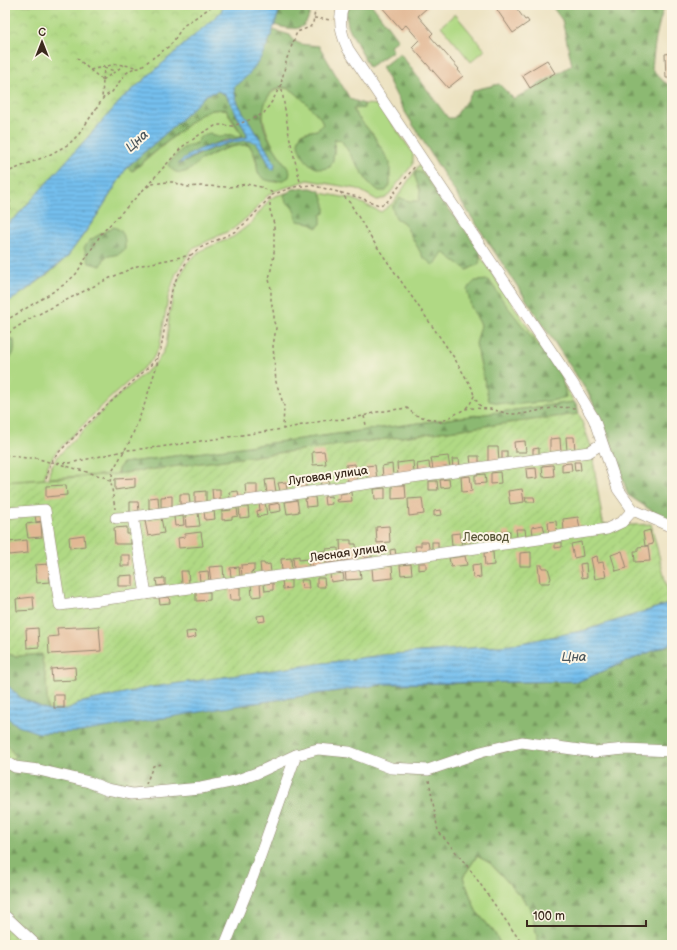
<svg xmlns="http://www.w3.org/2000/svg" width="677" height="950" viewBox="0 0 677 950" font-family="'Balsamiq Sans',sans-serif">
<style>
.grass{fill:#b0d984;stroke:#768251}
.forest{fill:url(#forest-firs);stroke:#647248}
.park{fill:url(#park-crowns);stroke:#768251}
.garden{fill:url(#garden-furrows);stroke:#768251}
.water{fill:url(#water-rules);stroke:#587486}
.building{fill:#e2b894}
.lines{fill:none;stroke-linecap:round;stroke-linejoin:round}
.minor-casing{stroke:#948670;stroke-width:12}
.path{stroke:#948670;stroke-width:1.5;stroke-dasharray:3 3;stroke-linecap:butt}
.minor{stroke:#fff;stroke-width:11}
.labels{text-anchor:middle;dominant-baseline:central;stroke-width:4;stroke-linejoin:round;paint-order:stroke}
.street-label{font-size:12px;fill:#3b2a1e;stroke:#fcf5e5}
.park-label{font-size:12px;fill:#585638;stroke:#fcf5e5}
.water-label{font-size:13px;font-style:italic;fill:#4c575c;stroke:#fcf5e5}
</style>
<defs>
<pattern id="forest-firs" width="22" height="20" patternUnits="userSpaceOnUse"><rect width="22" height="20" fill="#8cb972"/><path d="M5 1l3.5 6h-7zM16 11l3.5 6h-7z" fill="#74975d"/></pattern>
<pattern id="park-crowns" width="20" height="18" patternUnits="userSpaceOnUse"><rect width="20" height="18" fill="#b0d984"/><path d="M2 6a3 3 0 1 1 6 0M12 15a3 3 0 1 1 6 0" fill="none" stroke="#98ba72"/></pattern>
<pattern id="garden-furrows" width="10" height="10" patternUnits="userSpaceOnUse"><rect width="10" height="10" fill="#b0d984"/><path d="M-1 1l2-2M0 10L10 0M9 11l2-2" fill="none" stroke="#98ba72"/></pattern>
<pattern id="water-rules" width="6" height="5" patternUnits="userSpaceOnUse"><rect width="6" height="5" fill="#74bfee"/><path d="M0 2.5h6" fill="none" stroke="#609bc0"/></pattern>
</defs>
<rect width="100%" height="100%" fill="#fcf5e5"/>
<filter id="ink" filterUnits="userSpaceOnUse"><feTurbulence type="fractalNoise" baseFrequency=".025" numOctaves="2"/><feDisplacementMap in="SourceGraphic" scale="8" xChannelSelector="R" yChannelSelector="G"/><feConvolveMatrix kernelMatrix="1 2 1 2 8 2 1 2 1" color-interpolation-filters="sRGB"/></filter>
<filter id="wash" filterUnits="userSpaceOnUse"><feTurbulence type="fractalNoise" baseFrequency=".012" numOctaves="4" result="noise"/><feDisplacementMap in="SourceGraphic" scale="16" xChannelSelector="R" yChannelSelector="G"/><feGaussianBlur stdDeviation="0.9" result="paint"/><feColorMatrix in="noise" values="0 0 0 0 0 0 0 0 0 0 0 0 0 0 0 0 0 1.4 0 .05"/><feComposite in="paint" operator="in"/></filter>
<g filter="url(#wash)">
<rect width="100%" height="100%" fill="#ece2c1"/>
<!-- grass -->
<g class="grass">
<polygon points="455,14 485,50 471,62 441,26"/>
<path d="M 283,88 L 290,89 L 296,93 L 321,118 L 323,125 L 317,130 L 302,133 L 299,146 C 305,160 313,173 330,167 L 334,153 L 335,139 L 342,140 L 368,182 L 374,136 L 356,115 L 353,109 L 363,108 L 364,104 L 379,105 L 413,153 L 413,164 L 386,198 L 377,200 L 358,189 L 308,180 L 275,191 L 267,196 L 251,214 L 233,229 L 193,248 L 176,273 L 168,298 L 160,345 L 152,360 L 109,399 L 55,453 L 48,465 L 44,479 L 5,482 L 5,303 C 23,294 56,270 69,254 C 91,227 109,197 127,167 L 133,171 L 198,116 L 212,110 L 226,109 L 231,119 L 243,136 L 230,135 L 219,137 L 216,135 L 199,139 L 197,143 L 183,148 L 168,164 L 176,172 C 192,172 189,168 200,160 C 203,159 207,158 209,156 C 223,149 234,145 249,145 C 261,161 252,179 276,182 L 287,167 C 271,148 244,97 283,88 Z"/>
<polygon points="419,165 538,342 574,402 123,463 118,469 118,474 48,478 51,467 59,455 111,402 154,365 161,356 166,346 168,331 169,315 176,284 187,263 193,257 202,250 233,237 250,224 270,199 275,196 300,189 353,199 381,212 394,202"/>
<polygon points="477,856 490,863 505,879 530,907 538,940 537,945 501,945 494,932 476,911 463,877"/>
</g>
<!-- forest -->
<g class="forest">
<path d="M 281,5 L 311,5 C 308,32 297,31 274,25 Z"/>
<polygon points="347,5 372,5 398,40 390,46 393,51 369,67 348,26 346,15"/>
<path d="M 551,5 L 665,5 C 657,26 654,47 652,69 L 663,81 L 672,87 L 672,522 L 663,518 L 628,495 L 612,445 L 590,396 L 451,186 L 402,107 L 382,67 L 400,53 L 448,118 L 454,118 L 474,90 L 499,84 L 514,99 L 572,65 L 562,20 Z"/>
<path d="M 273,30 L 290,35 C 297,47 306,44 319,46 L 350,99 L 364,104 L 364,108 L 353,109 L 356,115 L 374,136 L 390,163 L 390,185 L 386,191 L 379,191 L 368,182 L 341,140 L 335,139 L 333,160 L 330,167 C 325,168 322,170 317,168 C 308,166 295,149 299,139 C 300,137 301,135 302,133 L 317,130 L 323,125 C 322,123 322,121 321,119 C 319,116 294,90 290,89 C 269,81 261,107 263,123 C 266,140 282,158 290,172 L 289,177 C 280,183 263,184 258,172 C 257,170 257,165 257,163 C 256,156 253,151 249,145 C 239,145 230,146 221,150 C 215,153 207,157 201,160 C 197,162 194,168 189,170 C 181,175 172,173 168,164 L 183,148 L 197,143 C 199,136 203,135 210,133 L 219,137 L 230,135 L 243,136 L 226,109 L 212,110 L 198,116 L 132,171 L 127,167 L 173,127 L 206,95 L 218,91 L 226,95 L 247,134 L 247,137 L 226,140 L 209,146 L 185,162 C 198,154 240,134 255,142 C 261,146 267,162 271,169 L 275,164 C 268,152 261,140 254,129 C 246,116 234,102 234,87 C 253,75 265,50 273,30 Z"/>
<path d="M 416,172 L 421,172 C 440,199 462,224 481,252 L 479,264 L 467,270 L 443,252 L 434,266 L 423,257 L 404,223 L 396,218 L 392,207 L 400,198 L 410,201 L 419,201 L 420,191 L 415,177 Z"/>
<path d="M 311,188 L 320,191 L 325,204 L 325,213 L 321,215 L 321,224 L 316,228 L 310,223 L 297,221 C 295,212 294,207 286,202 L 284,195 L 293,189 Z"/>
<path d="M 113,227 C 125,230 125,238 125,249 L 119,254 L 105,257 L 101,266 L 89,263 L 84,248 L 90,240 Z"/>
<polygon points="489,280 504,302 562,377 566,397 551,401 511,405 489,401 476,344 481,325 471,307 467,289 475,281"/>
<path d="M 8,338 L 14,340 C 15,349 15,358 5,360 L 5,339 Z"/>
<polygon points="574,402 577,405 579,414 118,474 118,469 123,463"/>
<polygon points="672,643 672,945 537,945 538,940 530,907 505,879 490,863 477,856 463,877 476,911 494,932 501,945 28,945 5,922 5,768 15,756 5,742 5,716 18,726 242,705 385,684 579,681"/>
<polygon points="5,653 16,656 41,654 46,678 48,710 21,698 5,683"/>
</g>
<!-- park -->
<polygon class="park" points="5,5 223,5 221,12 122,99 16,217 5,225"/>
<!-- garden -->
<g class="garden">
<polygon points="579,414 591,446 603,524 632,525 651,524 671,603 586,630 511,645 382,655 152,687 78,703 70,709 48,710 46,678 41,654 16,656 5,653 5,482 118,474"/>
<polygon points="5,742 15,756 5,768"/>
<polygon points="5,922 28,945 5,945"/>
</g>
<!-- water -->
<g class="water">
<path d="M 223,5 L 281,5 C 271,37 263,67 234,87 C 234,102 246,116 254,129 C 261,140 268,152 275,164 L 274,170 L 271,169 C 267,161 263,150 257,144 C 248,134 209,149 198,154 C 191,157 186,162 178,164 C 194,146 225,142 247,137 L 247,134 L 226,95 L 218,91 L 206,95 L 173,127 L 127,167 L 98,214 L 68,256 L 45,276 L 15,298 L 5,303 L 5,225 L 16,217 L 122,99 L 221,12 Z"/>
<polygon points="672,603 672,643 579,681 385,684 242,705 80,732 39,733 18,726 5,716 5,683 21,698 48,710 70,709 78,703 152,687 382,655 511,645 586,630"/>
</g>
<g id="blocks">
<!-- building -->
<g class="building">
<polygon points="380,5 426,5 428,7 418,16 433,33 430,36 459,69 458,70 463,76 448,88 412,47 419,40 406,25 401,29"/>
<polygon points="504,5 514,5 525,20 527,19 529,22 513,33 497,10"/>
<polygon points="672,53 672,78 666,78 665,54"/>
<polygon points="547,60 555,73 530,88 522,75"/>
<polygon points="566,437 574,437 575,451 567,451"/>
<polygon points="560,438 561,453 550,453 550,439"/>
<polygon points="525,441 526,452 515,452 514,442"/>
<polygon points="488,447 498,447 499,462 488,462"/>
<polygon points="539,448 539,456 533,456 533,449"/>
<polygon points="324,451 326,464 313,465 312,452"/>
<rect x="502" y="451" width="5" height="9"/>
<polygon points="448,456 450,468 433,470 431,458"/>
<polygon points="470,456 479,456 479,464 471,465"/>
<polygon points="452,459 459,459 460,467 453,468"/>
<polygon points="413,461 414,473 398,475 397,463"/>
<polygon points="429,462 430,471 418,472 417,464"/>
<polygon points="574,462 580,462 581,470 575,471"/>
<polygon points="571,463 572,471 562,472 562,464"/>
<polygon points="355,464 358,481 348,482 346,465"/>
<polygon points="392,464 393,476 383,477 382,466"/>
<polygon points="375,465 377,478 368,479 366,466"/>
<polygon points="553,465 554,476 543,477 542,466"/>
<polygon points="536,468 537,478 527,479 526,469"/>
<polygon points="500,472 501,483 491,484 491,473"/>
<polygon points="485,474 486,483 475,484 475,475"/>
<polygon points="328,476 329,485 321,486 320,477"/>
<polygon points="470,476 472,491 462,492 461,477"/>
<polygon points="135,478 135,487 115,490 115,479"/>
<polygon points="274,479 276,492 267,493 265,480"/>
<polygon points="449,479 450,487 441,488 440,480"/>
<polygon points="306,480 306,488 297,489 296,481"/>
<polygon points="429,481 437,481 438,490 429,490"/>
<polygon points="286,482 287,490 280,491 278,483"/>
<polygon points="245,484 257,484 257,495 246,496"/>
<polygon points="66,485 67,495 46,497 46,486"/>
<polygon points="392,485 405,485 406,498 392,499"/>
<polygon points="385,488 385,499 375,499 374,489"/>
<polygon points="212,489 220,489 220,500 213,500"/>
<polygon points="522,489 524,502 510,504 508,491"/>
<polygon points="206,491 206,502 195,502 195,492"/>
<polygon points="238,491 239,497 230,498 229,492"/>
<polygon points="351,492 352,501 337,502 336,500 340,499 340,494"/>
<polygon points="180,494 189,494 190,504 180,504"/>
<polygon points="172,496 172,507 161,507 161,497"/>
<polygon points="331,496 332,504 325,505 324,497"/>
<polygon points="158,497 159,509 149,509 149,498"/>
<polygon points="307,497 315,497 316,506 306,507 305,499 307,499"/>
<polygon points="525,497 534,497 535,502 526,502"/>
<polygon points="422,498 424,514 409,516 408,499"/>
<polygon points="297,500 299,512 287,514 285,502"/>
<polygon points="130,502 138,502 139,511 130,512"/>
<polygon points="265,502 267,515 258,517 257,511 260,510 259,503"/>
<polygon points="280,503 281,511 270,513 269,505"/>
<polygon points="239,507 248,507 249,517 240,518"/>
<polygon points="230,508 237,508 238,516 232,517 232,519 222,520 222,511 231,510"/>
<polygon points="441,510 442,515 434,516 434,511"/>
<polygon points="204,511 214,511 215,519 205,520"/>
<polygon points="198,513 200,526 186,527 185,515"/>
<polygon points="42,514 43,521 36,522 35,515"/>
<polygon points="183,516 184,525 175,526 174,517"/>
<polygon points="578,517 580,530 564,531 563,519"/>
<polygon points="161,518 164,533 148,536 145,521"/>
<polygon points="556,521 557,532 549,533 548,522"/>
<polygon points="41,522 42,537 28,538 26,524"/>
<polygon points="543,525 545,533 533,535 532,527"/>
<polygon points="389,526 390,542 377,543 376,527"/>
<polygon points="127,527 127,534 131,534 131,544 115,544 114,528"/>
<polygon points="516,529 525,529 526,536 517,537"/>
<polygon points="650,530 653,544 645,546 643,532"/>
<rect x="503" y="531" width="7" height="8"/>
<polygon points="201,532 203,546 179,548 178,538 185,537 185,534"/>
<polygon points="460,533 462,546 452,546 451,534"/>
<polygon points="495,534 495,543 488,543 487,535"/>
<polygon points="84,535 85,546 70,548 69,537"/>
<polygon points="27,540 28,553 9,555 8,542"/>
<polygon points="340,540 351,540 351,544 356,544 357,560 341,561"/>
<rect x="465" y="540" width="5" height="5"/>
<polygon points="421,542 428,542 430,553 416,554 415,546 421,546"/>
<rect x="432" y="542" width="6" height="8"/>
<polygon points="562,542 562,547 555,548 555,543"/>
<polygon points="581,542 583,556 574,558 571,544"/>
<polygon points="646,546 648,546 650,561 635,562 634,551 638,551 638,547"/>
<polygon points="338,548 339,562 327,563 326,549"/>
<polygon points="364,549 372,549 372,557 365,558"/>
<polygon points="395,549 396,556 391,557 390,550"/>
<polygon points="324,551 325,566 312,567 311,556 314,556 313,552"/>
<polygon points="622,551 627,568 616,571 611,555"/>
<polygon points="493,552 494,565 485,566 484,553"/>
<polygon points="531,552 531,566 520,566 520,553"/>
<rect x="121" y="555" width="9" height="11"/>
<polygon points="299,556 299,560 308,559 309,567 294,569 293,557"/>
<polygon points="465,556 467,565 451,567 449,558"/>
<polygon points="597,556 598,563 603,562 606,577 595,579 591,558"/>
<polygon points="291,558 292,570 282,571 281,559"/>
<polygon points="260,563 264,563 265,565 270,564 271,572 261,573"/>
<polygon points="418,563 426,563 426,569 418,570"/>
<polygon points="586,563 587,577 582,578 580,564"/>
<polygon points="48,564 50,582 37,583 35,565"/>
<polygon points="254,564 254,571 251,572 251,575 242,576 241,565"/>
<polygon points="411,564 412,574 401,575 400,565"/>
<polygon points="480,564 481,577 473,578 472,565"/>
<polygon points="538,565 542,565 542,568 548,568 551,578 549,583 540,583"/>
<polygon points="223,566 224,579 211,581 209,567"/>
<polygon points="392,566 393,578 373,580 372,568"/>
<polygon points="239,567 240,577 231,577 230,568"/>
<polygon points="360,568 361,579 346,580 345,569"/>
<polygon points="181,571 188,571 189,583 182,584"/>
<polygon points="208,571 209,581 200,582 199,572"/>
<polygon points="343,573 344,580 331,582 330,574"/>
<polygon points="133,575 133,586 118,586 118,576"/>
<polygon points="165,578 165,585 157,586 156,579"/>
<polygon points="317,578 324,578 325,587 317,587"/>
<polygon points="282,580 291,580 291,588 283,589"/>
<polygon points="301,580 308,580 309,588 302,588"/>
<polygon points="260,583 261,596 252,597 251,584"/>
<polygon points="273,583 273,590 265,591 264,584"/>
<polygon points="229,587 240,587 240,600 230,600"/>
<polygon points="196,592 210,592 210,600 196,601"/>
<polygon points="33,597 34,610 17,611 16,599"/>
<polygon points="169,597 170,603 160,604 159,598"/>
<polygon points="264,615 265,621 258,622 257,616"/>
<polygon points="99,626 101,651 49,654 48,637 58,636 57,628"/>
<polygon points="38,628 39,647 27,648 26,629"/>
<polygon points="195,631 196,637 187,639 186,632"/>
<polygon points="75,667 76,680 52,681 51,669"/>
<rect x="54" y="695" width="10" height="13"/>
</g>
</g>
</g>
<g filter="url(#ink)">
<use href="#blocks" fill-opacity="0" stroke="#948670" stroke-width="1"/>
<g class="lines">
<defs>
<g id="minor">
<path d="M 344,5 C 337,19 342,36 348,49 L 573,384 L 594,419 L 618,489 L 633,510 L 672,527"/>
<path d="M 5,513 L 45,510 L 60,605 C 242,582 425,556 607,529 L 622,522 L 633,510"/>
<polyline points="116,518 133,517"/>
<polyline points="146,594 133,517 589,452 601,444"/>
<polyline points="5,761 15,767 39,770 89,782 107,789 132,794 201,788 235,781 257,773 296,755"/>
<polyline points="5,916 36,945"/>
<polyline points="225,945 253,876 296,755 318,749 349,752 391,768 428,770 481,752 522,742 594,752 625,749 672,751"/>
</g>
</defs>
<!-- minor casing -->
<use href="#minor" class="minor-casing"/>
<!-- path -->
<g class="path">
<polyline points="314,18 332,20"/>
<polyline points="77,58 90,70 116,64 137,67"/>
<polyline points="90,70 103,80 102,99"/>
<polyline points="103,80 124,65"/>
<polyline points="103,80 104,68 115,71"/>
<polyline points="281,84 289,135 301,186"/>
<polyline points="5,173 49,155 69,144 79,134 104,97 112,92 125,74 132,69 139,68 168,47 173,42 183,26 211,7 211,5"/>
<polyline points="147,187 152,184 167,182 173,182 187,187 201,186 229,187 246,184 261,187 275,194"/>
<path d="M 5,189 C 12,200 11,209 5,219"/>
<polyline points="340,192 350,203 371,238 453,356 472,388 474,396"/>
<polyline points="270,197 270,210 274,224 274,255 269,279 271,289 271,300 274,315 274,322 276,328 273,346 276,382 284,406 283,429"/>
<polyline points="5,321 48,295 65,284 76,274 101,234 145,188 182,147 202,133 215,126 220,125 233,126 257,117 264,113 273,100 281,84 287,58 297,32 310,27 313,23 316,5"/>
<polyline points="5,338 11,331 31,318 110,278 137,266 191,255"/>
<polyline points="466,408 470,404 474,396 479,405 483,407"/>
<polyline points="364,416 366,425"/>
<polyline points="5,455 26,458 36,458 52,463"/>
<polyline points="51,462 70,463 128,450 160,447 283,429 327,420 346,419 363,416 377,412 407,408 415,415 441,422 465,409 471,408 490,409 510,414 522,414 557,407 577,408"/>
<polyline points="56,463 104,477 111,482 115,509"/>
<polyline points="46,479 51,462 60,451 85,426 154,362 161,349 170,296 177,277 191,255 198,249 234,232 248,221 272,195 293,187 311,185 361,198 379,205 386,203 416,165"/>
<polyline points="111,482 113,470 130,441 144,406 157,365 158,355"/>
<polyline points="429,780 438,831 469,868 523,945"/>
<polyline points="146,784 153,766 161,764"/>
</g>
<!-- minor -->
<use href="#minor" class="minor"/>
</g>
</g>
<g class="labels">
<!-- street labels -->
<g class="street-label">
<text transform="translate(328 476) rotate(-8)">Луговая улица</text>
<text transform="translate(348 553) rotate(-8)">Лесная улица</text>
</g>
<!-- park labels -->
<g class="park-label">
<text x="486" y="537">Лесовод</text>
</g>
<!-- water labels -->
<g class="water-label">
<text transform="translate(137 141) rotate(-43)">Цна</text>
<text x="574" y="657">Цна</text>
</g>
</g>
<!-- margin -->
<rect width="677" height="950" fill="none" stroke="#fcf5e5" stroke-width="20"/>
<!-- north arrow -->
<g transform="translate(42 42)" stroke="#fcf5e5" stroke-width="3" paint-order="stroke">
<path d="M0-3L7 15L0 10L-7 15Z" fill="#3b2a1e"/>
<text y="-6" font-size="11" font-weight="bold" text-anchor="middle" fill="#3b2a1e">С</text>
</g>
<!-- scale -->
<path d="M527 920v6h119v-6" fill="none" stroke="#3b2a1e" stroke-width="2"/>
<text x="533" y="920" font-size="12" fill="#3b2a1e" stroke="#fcf5e5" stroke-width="3" paint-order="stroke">100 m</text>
</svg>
